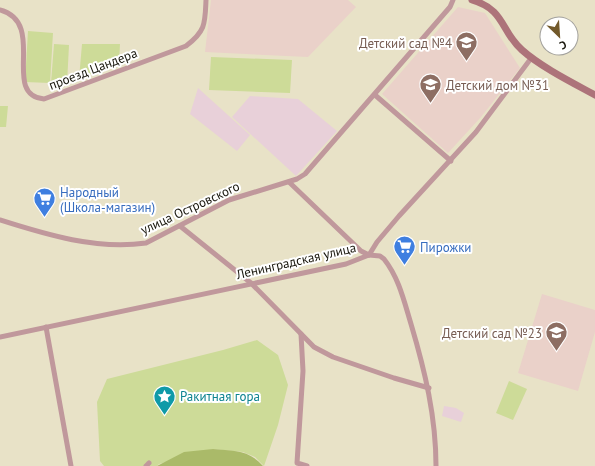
<svg xmlns="http://www.w3.org/2000/svg" width="595" height="466" viewBox="0 0 595 466" font-family="'PT Sans',sans-serif">
<style>
.industrial{fill:#e8d0d9}
.education{fill:#ead1c9}
.green{fill:#cddb98}
.forest{fill:#aaba69}
.lines{fill:none;stroke-linecap:round;stroke-linejoin:round}
.minor{stroke:#c0989c;stroke-width:5}
.secondary{stroke:#ad737a;stroke-width:7}
.labels{text-anchor:middle;dominant-baseline:central;stroke-width:4;stroke-linejoin:round;paint-order:stroke}
.education-label{font-size:13px;fill:#785e54;stroke:#fff;text-anchor:end}
.street-label{font-size:13px;fill:#17150b;stroke:#fff}
.shop-label{font-size:13px;fill:#366cbe;stroke:#fff;text-anchor:start}
.culture-label{font-size:13px;fill:#0d838f;stroke:#fff;text-anchor:start}
</style>
<rect width="100%" height="100%" fill="#e8e2c7"/>
<!-- industrial -->
<g class="industrial">
<polygon points="198,88 250,135 237,151 190,114"/>
<polygon points="250,96 298,99 337,131 296,176 232,117"/>
<polygon points="444,406 456,408 464,413 461,422 442,416"/>
</g>
<!-- education -->
<g class="education">
<polygon points="211,0 348,0 356,7 308,57 205,52"/>
<polygon points="458,7 485,13 520,68 481,117 448,153 382,94"/>
<polygon points="542,294 595,310 595,332 578,391 518,373"/>
</g>
<!-- green -->
<g class="green">
<polygon points="28,31 53,33 50,83 25,82"/>
<polygon points="54,44 69,45 67,84 51,83"/>
<polygon points="82,44 120,44 119,62 79,79"/>
<polygon points="211,57 292,60 290,93 209,90"/>
<polygon points="0,106 8,106 6,127 0,127"/>
<polygon points="257,340 278,355 288,385 278,425 264,466 255,457 243,452 213,449 159,464 157,466 104,466 100,461 97,402 107,379 223,350"/>
<polygon points="509,381 527,389 513,420 496,413"/>
</g>
<!-- forest -->
<path class="forest" d="M 213,449 C 233,451 248,449 263,466 L 157,466 L 184,452 Z"/>
<g class="lines">
<!-- minor -->
<g class="minor">
<path d="M 0,10 C 48,23 0,95 44,99 L 186,46 C 206,31 205,23 206,0"/>
<polyline points="375,95 451,161"/>
<polyline points="289,182 361,251 369,255"/>
<path d="M 0,220 C 47,235 97,250 146,243 L 229,200 L 297,179 L 305,174 L 450,7 L 453,0"/>
<polyline points="180,226 251,283 314,347 333,357 394,378 429,388"/>
<path d="M 369,255 L 380,256 L 384,259 C 399,278 404,301 411,324 C 425,371 436,417 436,466"/>
<polyline points="46,327 71,466"/>
<polyline points="301,334 303,371 297,463 307,466"/>
<polyline points="0,337 346,264 369,255 377,242 399,216 476,132 532,57"/>
<polyline points="146,466 149,463"/>
</g>
<!-- secondary -->
<path class="secondary" d="M 472,0 C 506,10 500,31 522,50 C 541,67 573,83 595,95"/>
</g>
<!-- icons -->
<defs>
<symbol id="school-pin" viewBox="-11 -11 22 30"><path d="M0 17L-7.5 6A9.5 9.5 0 1 1 7.5 6Z" fill="#8d6e63" stroke="#fff"/><path d="M0-5L7-2L0 1L-7-2ZM-4 1L0 2.5L4 1V4Q0 6-4 4Z" fill="#fff"/></symbol>
<symbol id="supermarket-pin" viewBox="-11 -11 22 30"><path d="M0 17L-7.5 6A9.5 9.5 0 1 1 7.5 6Z" fill="#3f7fe0" stroke="#fff"/><path d="M-6-5.5h2.5l.6 2H6L4.5 2H-2.5L-4.4-4H-6ZM-1.5 3.2a1.3 1.3 0 1 0 .1 0ZM3 3.2a1.3 1.3 0 1 0 .1 0Z" fill="#fff"/></symbol>
<symbol id="sight-pin" viewBox="-11 -11 22 30"><path d="M0 17L-7.5 6A9.5 9.5 0 1 1 7.5 6Z" fill="#0f9aa8" stroke="#fff"/><path d="M0-6L1.8-2.2L6-1.7L2.9 1.2L3.7 5.4L0 3.3L-3.7 5.4L-2.9 1.2L-6-1.7L-1.8-2.2Z" fill="#fff"/></symbol>
</defs>
<g fill-rule="evenodd">
<use href="#school-pin" x="454" y="30" width="25" height="34"/>
<use href="#school-pin" x="418" y="72" width="25" height="34"/>
<use href="#supermarket-pin" x="32" y="186" width="25" height="34"/>
<use href="#supermarket-pin" x="392" y="234" width="25" height="34"/>
<use href="#school-pin" x="544" y="320" width="25" height="34"/>
<use href="#sight-pin" x="152" y="384" width="25" height="34"/>
</g>
<g class="labels">
<!-- education labels -->
<g class="education-label">
<text x="452" y="43">Детский сад №4</text>
<text x="446" y="85" text-anchor="start">Детский дом №31</text>
<text x="542" y="333">Детский сад №23</text>
</g>
<!-- street labels -->
<g class="street-label">
<text transform="translate(93 69) rotate(-21)">проезд Цандера</text>
<text transform="translate(190 208) rotate(-25)">улица Островского</text>
<text transform="translate(296 261) rotate(-13)">Ленинградская улица</text>
</g>
<!-- shop labels -->
<g class="shop-label">
<text x="60" y="192">Народный<tspan x="60" dy="15">(Школа-магазин)</tspan></text>
<text x="420" y="247">Пирожки</text>
</g>
<!-- culture labels -->
<g class="culture-label">
<text x="180" y="396">Ракитная гора</text>
</g>
</g>
<!-- north arrow -->
<g transform="translate(559 36) rotate(155)"><circle r="19" fill="#ffffff" stroke="#a2a19d"/>
<path d="M0-3L7 15L0 10L-7 15Z" fill="#72592a"/>
<text y="-6" font-size="11" font-weight="bold" text-anchor="middle" fill="#17150b">С</text>
</g>
</svg>
